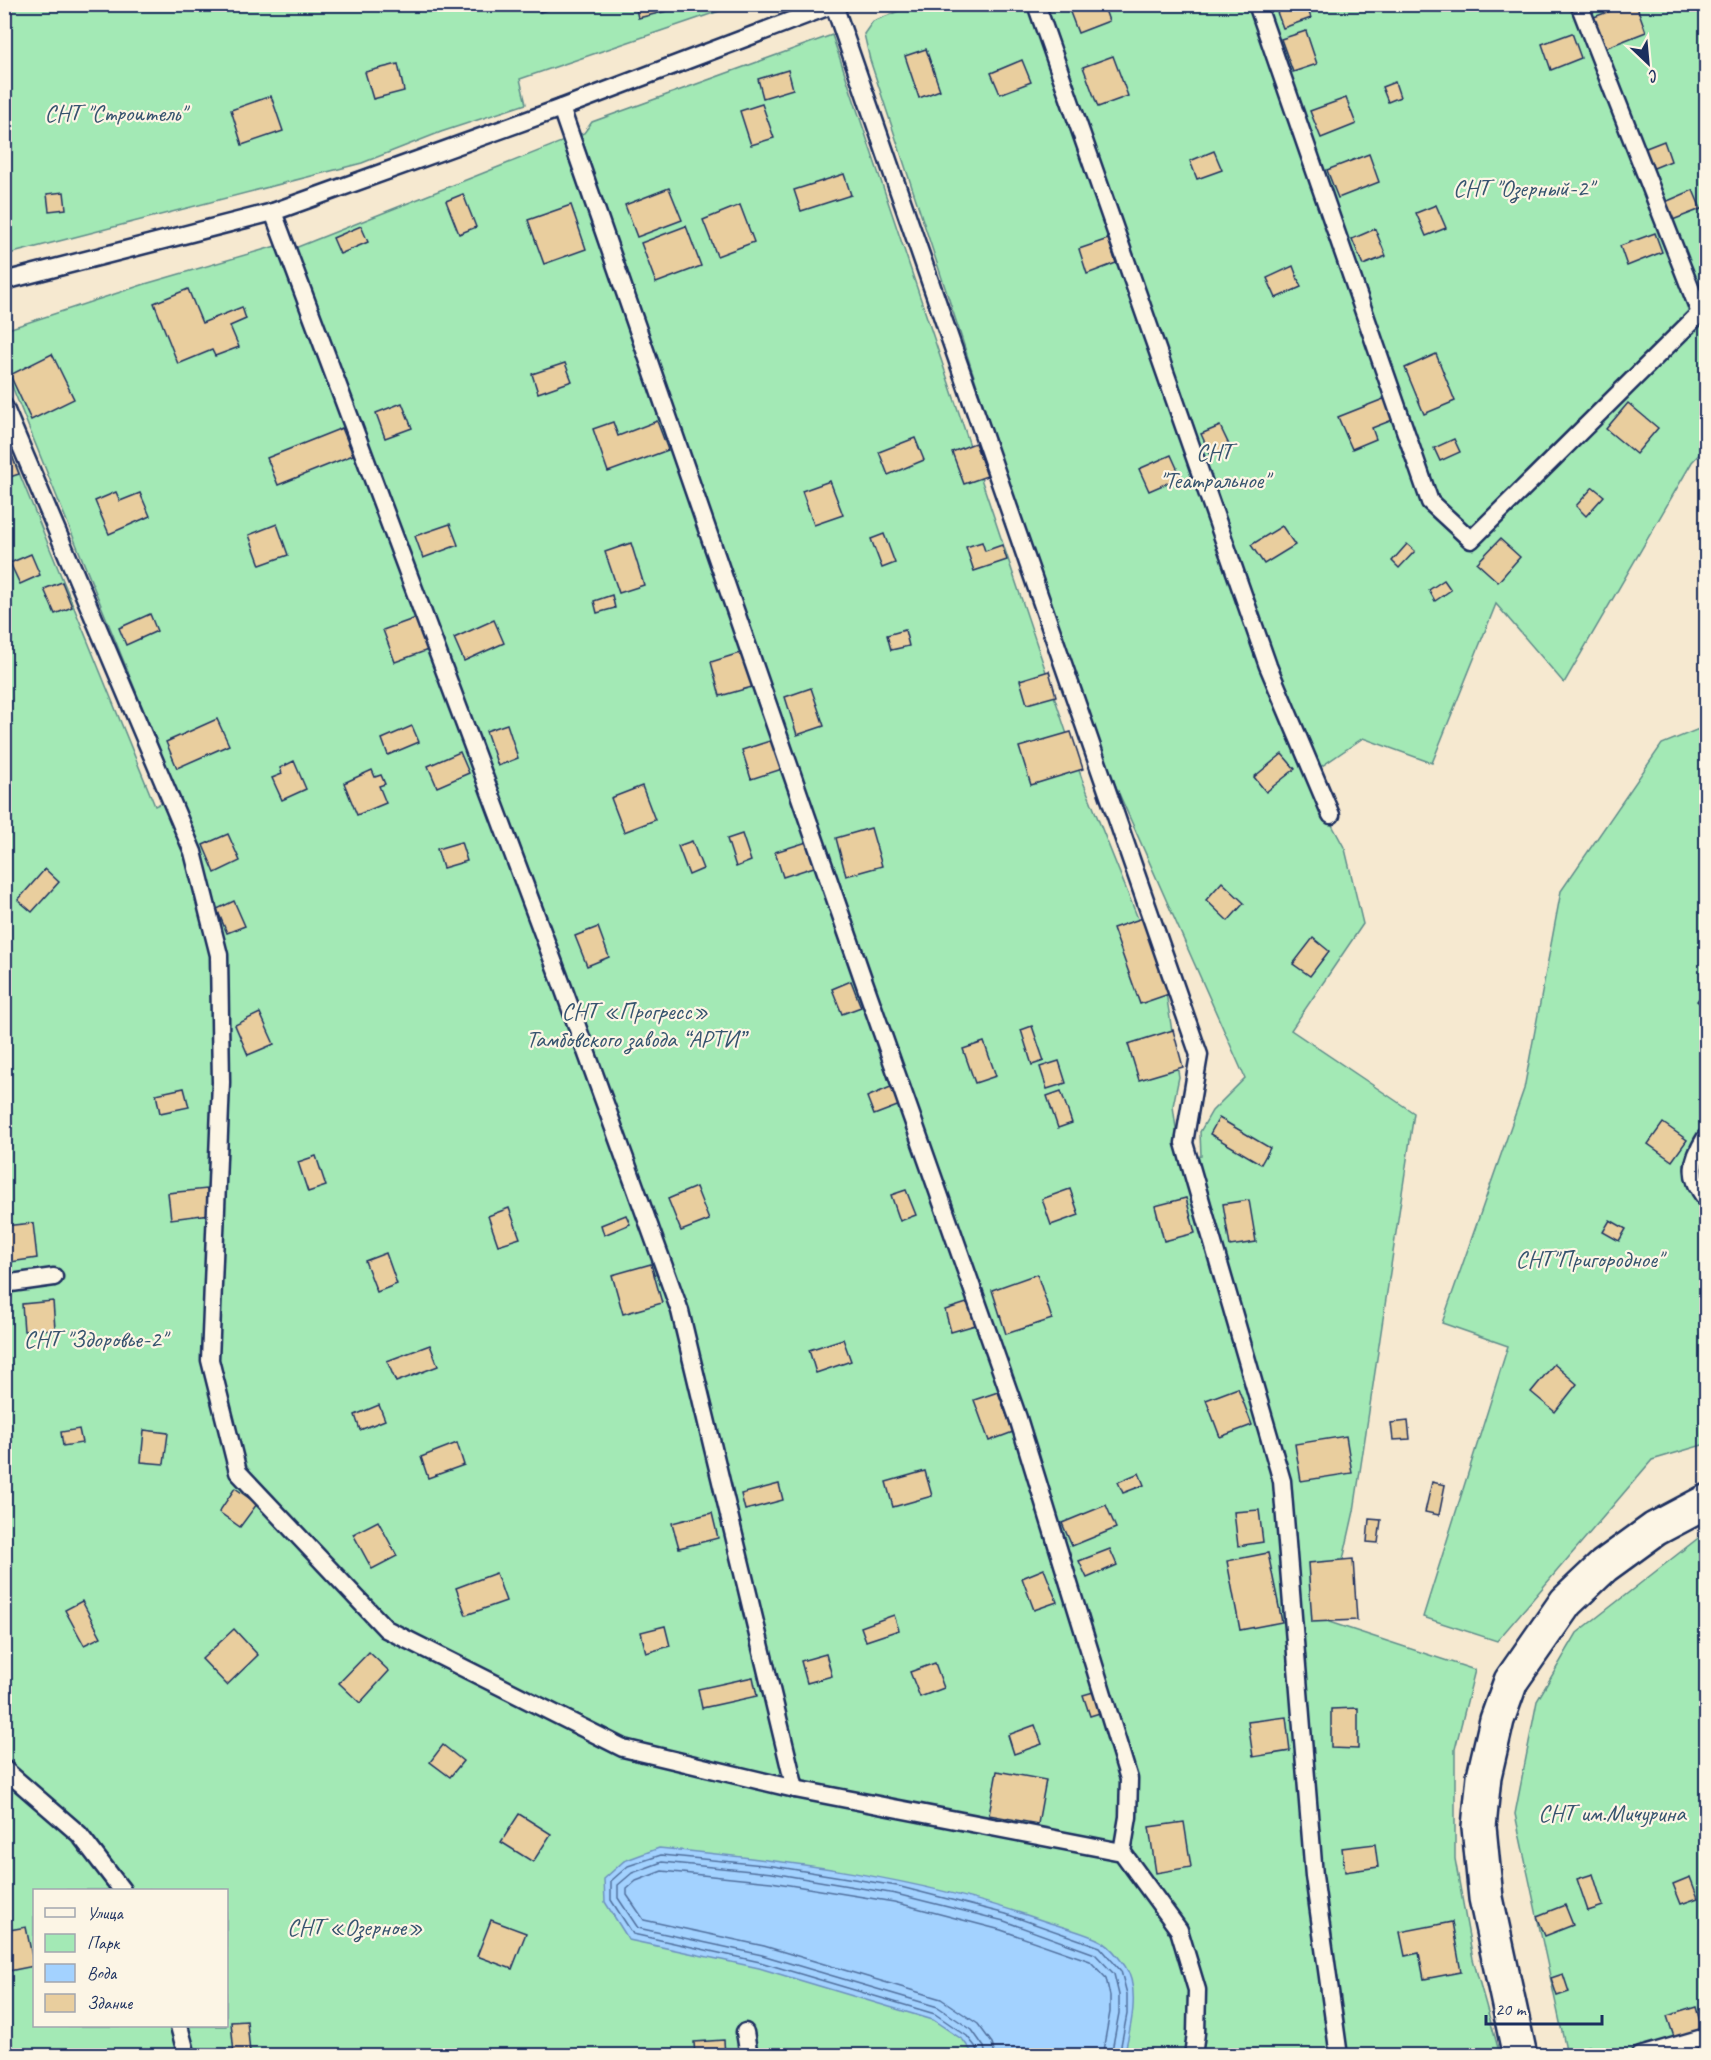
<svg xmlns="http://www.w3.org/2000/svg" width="1711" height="2060" viewBox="0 0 1711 2060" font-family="Caveat,sans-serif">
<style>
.green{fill:#a3e9b5;stroke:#5f8c8a;stroke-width:1.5;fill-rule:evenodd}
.water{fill:#a3d2ff;stroke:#6d91bf;stroke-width:1.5}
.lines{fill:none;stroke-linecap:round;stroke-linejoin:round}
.shore{stroke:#51709e;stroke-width:1.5}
.building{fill:#e9ce9e;stroke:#1b2f5e;stroke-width:1.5}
.lane-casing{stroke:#1b2f5e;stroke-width:21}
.secondary-casing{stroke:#1b2f5e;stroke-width:38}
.lane{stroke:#fcf5e5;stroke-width:16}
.secondary{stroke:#fcf5e5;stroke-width:33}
.labels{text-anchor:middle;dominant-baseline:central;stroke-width:4.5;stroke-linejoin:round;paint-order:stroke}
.park-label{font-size:24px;fill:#36546f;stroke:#fcf5e5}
</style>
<rect width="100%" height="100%" fill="#f6e9d0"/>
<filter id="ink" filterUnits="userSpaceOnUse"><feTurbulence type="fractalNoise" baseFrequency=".0167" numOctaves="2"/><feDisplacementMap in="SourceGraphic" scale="12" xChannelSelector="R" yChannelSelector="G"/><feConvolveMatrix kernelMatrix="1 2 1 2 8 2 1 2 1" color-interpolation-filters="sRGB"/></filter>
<g filter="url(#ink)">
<!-- green -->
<g class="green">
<path d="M 917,4 L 1706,5 L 1706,447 L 1692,462 L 1564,683 L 1496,604 L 1432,763 L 1363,738 L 1306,777 L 1345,849 L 1363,924 L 1291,1030 L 1414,1113 L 1354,1511 L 1329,1622 L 1475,1670 L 1455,1749 L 1455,1859 L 1473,1959 L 1500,2055 L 5,2055 L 4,436 L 155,806 L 178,795 L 5,369 L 5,330 L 145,284 L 276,246 L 280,254 L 584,133 L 592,122 L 832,35 L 1082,779 L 1165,986 L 1179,1077 L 1173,1106 L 1180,1158 L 1201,1156 L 1200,1132 L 1212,1111 L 1245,1078 L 1082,710 L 959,330 L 870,60 L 864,34 L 873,21 ZM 34,1890 L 226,1890 L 226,2026 L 34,2026 Z"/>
<polygon points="5,5 737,5 520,79 526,104 441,132 362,163 5,255"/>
<polygon points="1706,726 1706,1444 1652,1460 1497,1641 1423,1617 1508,1346 1442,1323 1524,1089 1561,891 1662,744"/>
<polygon points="1706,1532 1706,2055 1567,2055 1515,1814 1537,1701 1577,1633"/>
</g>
<!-- water -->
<path class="water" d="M 659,1848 C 790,1861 920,1877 1044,1921 C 1058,1926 1094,1935 1104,1943 C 1112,1948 1120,1959 1125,1966 C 1141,1989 1130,2031 1124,2055 L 974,2055 L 963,2040 L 933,2020 L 759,1968 L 629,1940 L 605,1902 L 604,1879 L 624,1861 Z"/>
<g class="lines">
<!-- shore -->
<g class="shore">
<polyline points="978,2056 978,2050 967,2036 935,2014 760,1962 633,1934 611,1900 611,1881 628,1866 661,1855 773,1866 897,1886 1006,1914 1100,1947 1121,1971 1127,1994 1127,2014 1119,2056"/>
<polyline points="986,2056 984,2047 972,2030 938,2007 762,1955 638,1928 618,1898 618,1885 632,1873 662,1862 772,1873 896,1894 1004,1921 1095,1954 1114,1974 1119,1995 1119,2013 1111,2056"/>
<polyline points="995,2056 992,2043 978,2024 941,1999 764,1946 644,1920 627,1895 627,1889 636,1881 662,1871 771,1882 894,1902 1001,1930 1090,1961 1106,1978 1110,1996 1110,2012 1102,2056"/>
</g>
</g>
<!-- building -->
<g class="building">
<polygon points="538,4 567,4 540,12"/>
<polygon points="635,4 679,4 680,8 638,18"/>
<polygon points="1075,4 1103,4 1109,21 1078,33 1068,7"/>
<polygon points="1274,4 1306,4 1311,18 1283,28"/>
<polygon points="1629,4 1636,4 1646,32 1605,48 1594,17"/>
<polygon points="1306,31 1317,64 1293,72 1281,39"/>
<polygon points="1572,33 1581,58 1551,70 1542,44"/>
<polygon points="926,49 940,90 919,98 905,56"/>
<polygon points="1113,56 1128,96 1098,107 1083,67"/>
<polygon points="1022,60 1031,82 1000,94 991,73"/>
<polygon points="398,64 404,91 373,99 365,72"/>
<polygon points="788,70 793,89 763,98 758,79"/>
<polygon points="1395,82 1400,97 1388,102 1382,87"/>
<polygon points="271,96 283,131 242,145 231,110"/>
<polygon points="1346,98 1356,124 1321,138 1310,111"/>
<polygon points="762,104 774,138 751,145 740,111"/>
<polygon points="1664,141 1671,161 1649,170 1641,150"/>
<polygon points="1214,151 1222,170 1197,179 1190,161"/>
<polygon points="1369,154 1379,182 1338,198 1327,170"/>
<polygon points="844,174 851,195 801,211 794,190"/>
<polygon points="669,188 682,220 637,237 625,205"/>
<polygon points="1693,190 1701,209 1670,221 1663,203"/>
<polygon points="64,192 66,209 49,211 47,194"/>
<polygon points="463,194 476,227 459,234 446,201"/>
<polygon points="571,205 586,249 544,264 528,220"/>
<polygon points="740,205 754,242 717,256 703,220"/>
<polygon points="1436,205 1446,228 1426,236 1416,213"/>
<polygon points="361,226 368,242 340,254 333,238"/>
<polygon points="686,226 701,266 656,283 641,243"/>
<polygon points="1375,229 1386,256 1363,265 1352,239"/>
<polygon points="1655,233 1662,252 1627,266 1620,246"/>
<polygon points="1108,239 1116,263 1087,274 1079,249"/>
<polygon points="1293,266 1301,287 1276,298 1267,278"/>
<polygon points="188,289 202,323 242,307 246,319 230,326 239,347 215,356 212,350 178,364 154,303"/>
<polygon points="52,354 74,399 31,420 10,375"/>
<polygon points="1436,354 1455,401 1424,414 1405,368"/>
<polygon points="565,363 572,381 538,393 532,374"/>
<polygon points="1386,398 1395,419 1372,428 1376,439 1352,449 1338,417"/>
<polygon points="402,403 412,428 385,438 376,413"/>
<polygon points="1628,403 1658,428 1636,454 1606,429"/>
<polygon points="657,421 668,450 608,472 593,429 613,422 618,436"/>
<polygon points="1220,426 1230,447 1211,456 1201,434"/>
<polygon points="342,428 353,455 278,485 267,458"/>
<polygon points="915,438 924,460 888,475 879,452"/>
<polygon points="1454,439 1460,452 1440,461 1434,448"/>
<polygon points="7,443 19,474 4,479 4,444"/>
<polygon points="975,443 987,476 964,484 952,452"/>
<polygon points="1171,455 1181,477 1149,491 1139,469"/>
<polygon points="830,481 843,515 814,525 802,491"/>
<polygon points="1593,487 1604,496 1586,516 1576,506"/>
<polygon points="116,492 120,501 140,493 150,516 109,534 95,501"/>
<polygon points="277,524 288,555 260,565 249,535"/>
<polygon points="450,524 458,545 423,558 415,536"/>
<polygon points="1282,526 1295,545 1264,564 1251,545"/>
<polygon points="884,534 895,563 882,568 871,539"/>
<polygon points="1500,539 1520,557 1498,582 1477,563"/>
<polygon points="982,542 985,551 1002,545 1007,560 974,571 966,547"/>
<polygon points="631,543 644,585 619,593 605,552"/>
<polygon points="1407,544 1415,551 1399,568 1392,561"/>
<polygon points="31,554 40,575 20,584 10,563"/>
<polygon points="1444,580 1451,590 1435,601 1429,590"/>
<polygon points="62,582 72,607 55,614 44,589"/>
<polygon points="612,595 615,608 597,613 594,601"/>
<polygon points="150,614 157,631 126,645 119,628"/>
<polygon points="416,618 428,650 395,662 383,630"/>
<polygon points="494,620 504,643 464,661 454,638"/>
<polygon points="905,630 909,646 891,650 887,635"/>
<polygon points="743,652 752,687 720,696 711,662"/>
<polygon points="1049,671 1056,696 1027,704 1020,680"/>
<polygon points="811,688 824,726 797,735 785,697"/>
<polygon points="217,719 229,745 177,768 166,742"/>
<polygon points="507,724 518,758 498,766 486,731"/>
<polygon points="412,726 419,742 388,755 382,739"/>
<polygon points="1071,732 1083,769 1031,785 1019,747"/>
<polygon points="773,740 782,769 751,779 742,750"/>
<polygon points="460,752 469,773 437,787 428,766"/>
<polygon points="1282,754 1295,769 1266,792 1254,777"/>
<polygon points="294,761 306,789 282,800 272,778 282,774 280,768"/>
<polygon points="372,770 375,777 381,775 385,784 379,786 386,803 357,815 344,783"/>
<polygon points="642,786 655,820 624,832 611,798"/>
<polygon points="871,828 882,866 846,876 836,838"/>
<polygon points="228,834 240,861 215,873 203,845"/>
<polygon points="742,834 751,861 736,867 727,839"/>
<polygon points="692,841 703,869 689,875 678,846"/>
<polygon points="461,842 467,861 443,868 437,849"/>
<polygon points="807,842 814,867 783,877 775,852"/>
<polygon points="45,869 59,882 32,912 18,900"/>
<polygon points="1222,882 1244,903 1228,921 1206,900"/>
<polygon points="234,901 245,926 227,933 217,909"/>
<polygon points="1143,918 1169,994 1140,1004 1113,928"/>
<polygon points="598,927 609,957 587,966 575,936"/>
<polygon points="1313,938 1329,951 1310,976 1293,964"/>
<polygon points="851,981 861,1007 842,1014 832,989"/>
<polygon points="1706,989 1706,1008 1697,1001"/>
<polygon points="260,1013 274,1044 248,1055 235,1025"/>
<polygon points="1032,1026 1044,1061 1032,1065 1021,1030"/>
<polygon points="1173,1030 1183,1067 1139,1080 1128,1044"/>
<polygon points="984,1042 996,1076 975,1083 963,1049"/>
<polygon points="1059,1061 1066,1083 1047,1089 1040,1067"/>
<polygon points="893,1086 900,1105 874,1115 867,1097"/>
<polygon points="184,1088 189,1107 160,1113 156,1094"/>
<polygon points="1061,1091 1072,1123 1058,1128 1047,1096"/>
<polygon points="1219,1118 1270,1148 1261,1164 1210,1134"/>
<polygon points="1663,1123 1687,1140 1672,1161 1648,1144"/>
<polygon points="316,1156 326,1186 308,1192 298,1162"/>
<polygon points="696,1187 709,1220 681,1231 668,1199"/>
<polygon points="207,1189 210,1214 171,1219 168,1193"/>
<polygon points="1070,1189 1079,1215 1051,1225 1042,1199"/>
<polygon points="906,1190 916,1215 900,1221 891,1195"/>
<polygon points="1186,1198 1195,1233 1164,1241 1155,1206"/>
<polygon points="1249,1200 1256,1242 1230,1246 1223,1204"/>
<polygon points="509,1208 520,1238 498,1245 488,1216"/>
<polygon points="626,1215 630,1224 604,1235 601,1225"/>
<polygon points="1610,1220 1626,1229 1619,1241 1603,1232"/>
<polygon points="33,1223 37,1258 4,1263 4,1226"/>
<polygon points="386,1253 397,1284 377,1292 365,1261"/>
<polygon points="651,1264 662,1303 623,1314 612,1275"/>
<polygon points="1037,1274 1052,1319 1006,1334 992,1290"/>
<polygon points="53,1301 55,1329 24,1331 22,1304"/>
<polygon points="973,1301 979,1324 951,1332 945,1310"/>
<polygon points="843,1339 851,1361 816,1373 809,1350"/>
<polygon points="430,1345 438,1366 396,1382 387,1361"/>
<polygon points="1554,1364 1577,1384 1555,1412 1531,1392"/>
<polygon points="1238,1388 1252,1425 1220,1437 1206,1400"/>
<polygon points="998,1392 1013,1432 989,1441 974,1400"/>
<polygon points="379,1405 385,1420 360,1430 355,1415"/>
<polygon points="1408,1421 1410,1439 1393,1440 1391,1423"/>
<polygon points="79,1429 82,1443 63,1446 61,1432"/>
<polygon points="144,1430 168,1433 164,1464 141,1462"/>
<polygon points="1346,1436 1352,1473 1301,1481 1295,1444"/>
<polygon points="457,1443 464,1465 428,1478 421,1457"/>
<polygon points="925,1471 932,1496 893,1507 886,1482"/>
<polygon points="1139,1473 1144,1485 1123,1493 1118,1482"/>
<polygon points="1432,1482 1445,1485 1439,1515 1425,1512"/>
<polygon points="779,1484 783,1500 745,1510 741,1494"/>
<polygon points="235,1488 257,1504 240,1527 219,1512"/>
<polygon points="1106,1505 1116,1528 1072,1546 1062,1523"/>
<polygon points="1259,1510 1263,1542 1238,1546 1234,1512"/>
<polygon points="712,1513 718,1538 679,1548 672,1523"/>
<polygon points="1369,1519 1381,1520 1378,1543 1367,1542"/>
<polygon points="378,1521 397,1556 372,1569 353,1534"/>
<polygon points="1110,1549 1117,1565 1087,1578 1079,1561"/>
<polygon points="1268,1553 1282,1622 1240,1630 1227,1561"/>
<polygon points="1353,1559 1357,1620 1312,1622 1308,1563"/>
<polygon points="1044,1569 1057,1602 1034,1610 1022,1578"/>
<polygon points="496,1573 506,1601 466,1615 456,1588"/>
<polygon points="82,1601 101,1637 84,1645 65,1610"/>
<polygon points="894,1615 899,1630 866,1641 861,1627"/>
<polygon points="665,1626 670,1646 646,1653 641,1632"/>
<polygon points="234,1629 258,1655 227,1685 202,1659"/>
<polygon points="369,1652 389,1671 360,1703 339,1683"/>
<polygon points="826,1654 832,1676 807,1683 801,1661"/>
<polygon points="935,1663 944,1688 920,1697 910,1672"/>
<polygon points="753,1677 757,1696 702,1708 698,1689"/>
<polygon points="1097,1691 1103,1712 1090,1716 1083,1695"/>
<polygon points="1358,1708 1358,1749 1331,1748 1331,1709"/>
<polygon points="1286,1717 1290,1751 1253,1757 1248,1722"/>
<polygon points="1035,1725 1042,1744 1014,1754 1008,1735"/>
<polygon points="443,1745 463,1761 450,1777 430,1762"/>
<polygon points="997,1771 1046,1780 1038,1824 989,1815"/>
<polygon points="519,1814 551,1834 533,1862 501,1842"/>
<polygon points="1184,1822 1191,1867 1156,1873 1149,1827"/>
<polygon points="1375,1844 1378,1867 1345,1872 1342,1848"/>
<polygon points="1593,1874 1603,1906 1588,1911 1577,1879"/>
<polygon points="1690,1877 1698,1898 1681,1904 1673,1884"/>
<polygon points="1565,1905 1573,1925 1545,1936 1537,1916"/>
<polygon points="491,1920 526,1933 512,1969 477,1956"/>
<polygon points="1452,1922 1461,1972 1424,1979 1419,1953 1405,1956 1400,1932"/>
<polygon points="26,1927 34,1966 4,1972 4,1931"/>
<polygon points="1563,1974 1569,1992 1557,1996 1551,1978"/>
<polygon points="1696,2007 1702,2029 1674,2037 1667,2016"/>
<polygon points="247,2021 250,2053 234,2054 231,2022"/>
<polygon points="724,2040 725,2056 695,2056 694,2042"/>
<polygon points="1589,2046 1591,2056 1578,2056 1576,2048"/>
</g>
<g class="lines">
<defs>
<g id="lane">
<polyline points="1036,4 1268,666 1331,815"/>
<polyline points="1257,4 1430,502 1471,540 1700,313 1579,4"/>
<polyline points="834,5 1199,1055 1184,1143 1282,1481 1314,1876 1339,2056"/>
<polyline points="561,108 862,976 1018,1418 1129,1779 1128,1817 1122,1852"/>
<polyline points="273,212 561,982 680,1311 795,1789"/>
<polyline points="4,281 273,212 561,108 835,4"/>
<polyline points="4,406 193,852 219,955 221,1082 210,1360 238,1472 386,1629 623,1748 795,1789 1122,1852 1179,1930 1197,1990 1196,2033 1193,2056"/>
<path d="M 1706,1137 C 1691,1161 1688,1176 1706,1199"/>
<polyline points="4,1284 54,1277"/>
<polyline points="4,1769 79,1834 122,1890"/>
<polyline points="179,2026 187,2056"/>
<polyline points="745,2032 749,2056"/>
<polyline points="1640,2056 1706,2037"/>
</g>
<polyline id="secondary" points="1520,2056 1486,1898 1479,1827 1484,1776 1497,1720 1511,1681 1566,1602 1604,1566 1655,1529 1706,1502"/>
</defs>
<!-- lane casing -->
<use href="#lane" class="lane-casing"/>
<!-- secondary casing -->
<use href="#secondary" class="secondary-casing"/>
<!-- lane -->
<use href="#lane" class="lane"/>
<!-- secondary -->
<use href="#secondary" class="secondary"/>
</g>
</g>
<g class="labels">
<!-- park labels -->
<g class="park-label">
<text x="115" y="113">СНТ "Строитель"</text>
<text x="1523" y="188">СНТ "Озерный-2"</text>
<text x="1214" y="452">СНТ<tspan x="1214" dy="28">"Театральное"</tspan></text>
<text x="635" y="1011">СНТ «Прогресс»<tspan x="635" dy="28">Тамбовского завода “АРТИ”</tspan></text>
<text x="1589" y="1259">СНТ"Пригородное"</text>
<text x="95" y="1339">СНТ "Здоровье-2"</text>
<text x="1612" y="1813">СНТ им.Мичурина</text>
<text x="355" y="1927">СНТ «Озерное»</text>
</g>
</g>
<!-- margin -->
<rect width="1711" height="2060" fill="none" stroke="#fcf5e5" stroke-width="24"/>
<rect x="12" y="12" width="1687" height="2036" fill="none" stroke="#1b2f5e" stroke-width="2" filter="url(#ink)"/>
<!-- legend -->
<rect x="33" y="1889" width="195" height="138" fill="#fcf5e5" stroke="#a2a6af" stroke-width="1.5"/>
<rect x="45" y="1908" width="30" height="9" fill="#fcf5e5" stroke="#a2a6af" stroke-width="1.5"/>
<text x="87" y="1919" font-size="18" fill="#1b2f5e">Улица</text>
<rect x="45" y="1934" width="30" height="18" fill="#a3e9b5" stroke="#a2a6af" stroke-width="1.5"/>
<text x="87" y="1949" font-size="18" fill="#1b2f5e">Парк</text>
<rect x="45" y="1964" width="30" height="18" fill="#a3d2ff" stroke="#a2a6af" stroke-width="1.5"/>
<text x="87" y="1979" font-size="18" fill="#1b2f5e">Вода</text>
<rect x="45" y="1994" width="30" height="18" fill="#e9ce9e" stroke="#a2a6af" stroke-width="1.5"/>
<text x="87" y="2009" font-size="18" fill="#1b2f5e">Здание</text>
<!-- north arrow -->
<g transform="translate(1648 63) rotate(154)" stroke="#fcf5e5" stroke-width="4.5" paint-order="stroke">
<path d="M0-4.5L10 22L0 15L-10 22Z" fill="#1b2f5e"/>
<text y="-9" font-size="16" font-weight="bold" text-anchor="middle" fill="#1b2f5e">С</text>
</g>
<!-- scale -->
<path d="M1486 2015v9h116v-9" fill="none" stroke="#1b2f5e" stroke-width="3"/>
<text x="1495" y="2015" font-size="18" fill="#1b2f5e" stroke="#fcf5e5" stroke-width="4.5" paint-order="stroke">20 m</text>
</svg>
